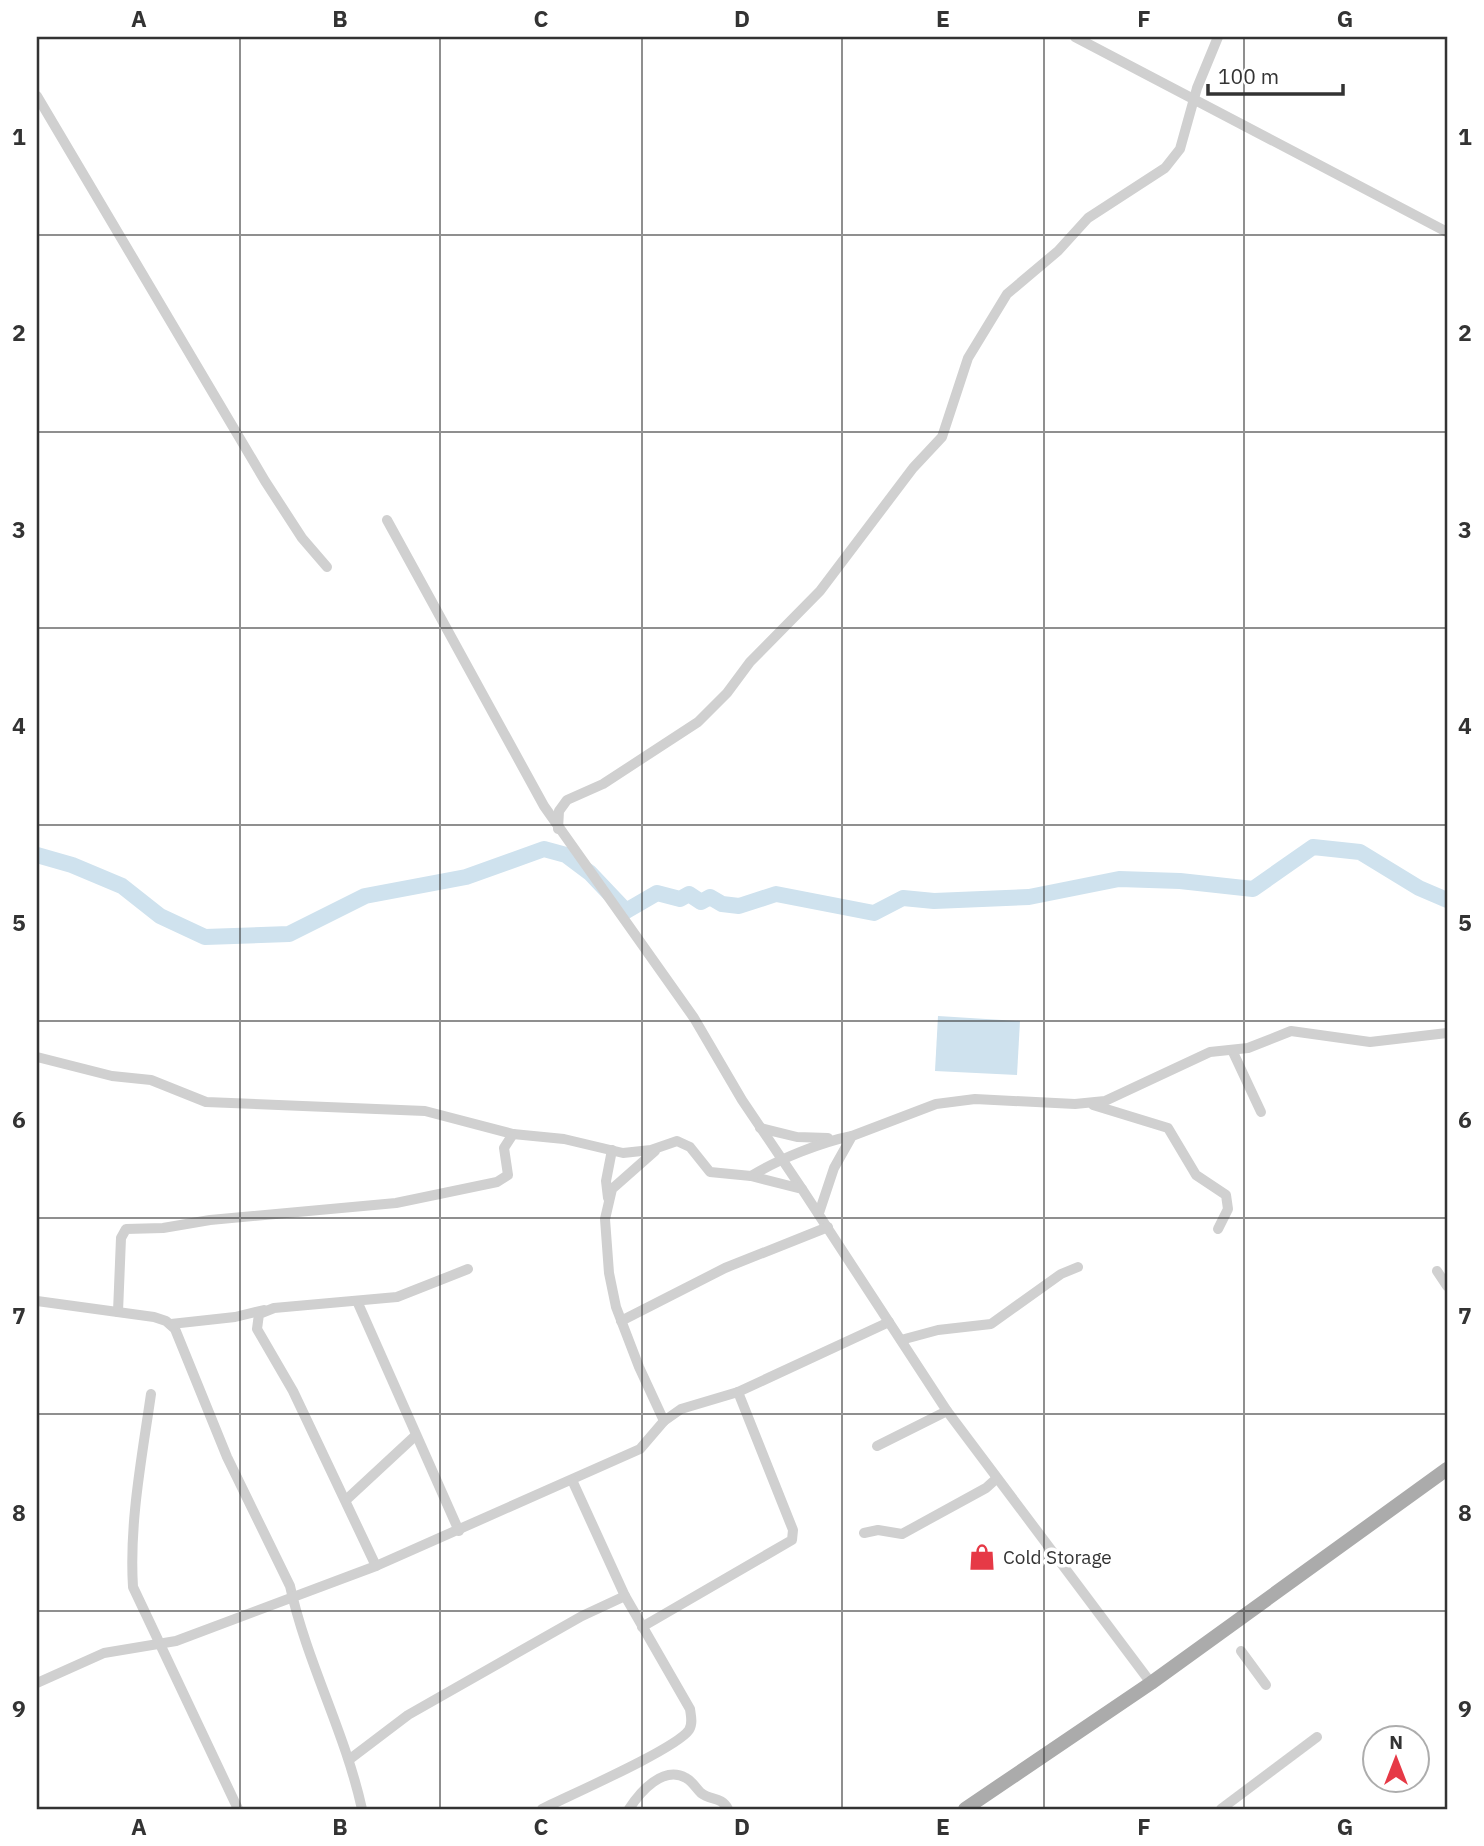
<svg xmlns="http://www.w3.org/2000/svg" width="1484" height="1846" viewBox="0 0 1484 1846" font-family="'IBM Plex Sans',sans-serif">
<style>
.water{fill:#cfe2ee}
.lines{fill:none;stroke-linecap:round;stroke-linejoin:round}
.river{stroke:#cfe2ee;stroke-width:16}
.minor{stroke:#d0d0d0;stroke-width:10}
.major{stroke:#ababab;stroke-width:14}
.grid{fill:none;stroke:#333;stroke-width:2;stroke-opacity:0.55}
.labels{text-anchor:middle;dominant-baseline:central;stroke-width:7;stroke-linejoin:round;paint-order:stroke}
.poi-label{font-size:19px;fill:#333;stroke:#fff;text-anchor:start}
.neatline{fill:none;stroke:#333;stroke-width:2.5}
.grid-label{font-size:23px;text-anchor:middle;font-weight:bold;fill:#333}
</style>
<rect width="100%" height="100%" fill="#fff"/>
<!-- water -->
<polygon class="water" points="938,1016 1020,1021 1017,1075 935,1071"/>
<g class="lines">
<!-- river -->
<polyline class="river" points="37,855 72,865 122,886 160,916 205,937 289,934 365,896 466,877 544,849 566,855 590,873 626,911 657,893 680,899 689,894 701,902 710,897 722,904 739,906 776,894 874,913 903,898 934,901 1029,897 1119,879 1180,881 1253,889 1313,847 1360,852 1419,888 1447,900"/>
<!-- minor -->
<g class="minor">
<polyline points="1075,37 1447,232"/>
<polyline points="37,96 265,481 302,538 327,567"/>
<polyline points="387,520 544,806 694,1018 742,1100 802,1189"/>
<polyline points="558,829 559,811 567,800 603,784 698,722 727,693 750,662 820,591 913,468 942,437 968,358 1007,294 1058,251 1088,218 1165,168 1180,149 1197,88 1218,37"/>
<polyline points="1232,1050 1261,1112"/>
<polyline points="37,1057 112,1076 151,1080 206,1102 425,1111 513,1134 564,1139 623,1153 651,1150 677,1141 690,1147 710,1172 751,1176 802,1189 947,1411 1151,1683"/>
<polyline points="1093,1105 1168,1128 1196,1175 1226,1195 1228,1209 1218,1229"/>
<polyline points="760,1128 797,1137 828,1138"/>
<polyline points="655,1151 612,1189 605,1219 609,1273 616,1307 639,1367 664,1421"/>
<path d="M 751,1176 C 779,1159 821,1142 852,1136"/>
<polyline points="608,1198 606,1181 612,1150"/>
<polyline points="819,1213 834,1168 852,1136 936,1104 975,1099 1075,1104 1105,1101 1210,1052 1248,1048 1291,1031 1370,1042 1447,1033"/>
<polyline points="1437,1271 1447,1286"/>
<path d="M 37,1301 L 154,1317 L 166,1321 L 175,1329 L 227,1457 L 290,1586 C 307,1663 345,1732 362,1809"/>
<polyline points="357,1301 459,1531"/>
<polyline points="118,1312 121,1238 126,1229 163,1228 210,1220 396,1203 497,1182 508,1175 504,1148 513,1134"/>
<polyline points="621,1321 725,1268 828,1227"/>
<polyline points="171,1324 235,1317 264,1310"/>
<polyline points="901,1340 938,1330 991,1324 1061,1274 1078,1267"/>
<path d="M 151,1394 C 142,1457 129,1523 133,1587 L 238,1809"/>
<polyline points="877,1446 947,1411"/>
<polyline points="346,1500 415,1436"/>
<polyline points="864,1533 878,1530 902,1534 986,1488 996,1479"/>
<polyline points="376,1566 293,1391 257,1329 259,1314 274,1308 397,1297 468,1269"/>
<polyline points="642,1627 792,1540 793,1530 738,1392"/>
<polyline points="1241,1651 1266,1685"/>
<polyline points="37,1683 104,1653 176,1641 376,1566 640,1449 664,1421 681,1409 738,1392 889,1322"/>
<polyline points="350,1759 408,1715 582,1616 625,1596"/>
<path d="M 542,1809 C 568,1796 676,1749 689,1730 C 693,1724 691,1716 690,1709 L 625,1596 L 572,1480"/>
<path d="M 629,1809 C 640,1792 663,1765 686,1778 C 692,1781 696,1788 701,1793 C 711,1801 721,1796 728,1809"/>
<polyline points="1221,1809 1317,1737"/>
</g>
<!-- major -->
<polyline class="major" points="965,1809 1151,1683 1447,1469"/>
</g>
<!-- grid -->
<path class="grid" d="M 240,37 L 240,1809M 440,37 L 440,1809M 642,37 L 642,1809M 842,37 L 842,1809M 1044,37 L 1044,1809M 1244,37 L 1244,1809M 37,235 L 1447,235M 37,432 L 1447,432M 37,628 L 1447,628M 37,825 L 1447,825M 37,1021 L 1447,1021M 37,1218 L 1447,1218M 37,1414 L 1447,1414M 37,1611 L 1447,1611"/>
<!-- icons -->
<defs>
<symbol id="shop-bare" viewBox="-9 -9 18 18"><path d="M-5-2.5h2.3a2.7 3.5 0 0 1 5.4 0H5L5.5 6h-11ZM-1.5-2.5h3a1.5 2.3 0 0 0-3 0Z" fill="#e63946" stroke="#fff" stroke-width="2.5" paint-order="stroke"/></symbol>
</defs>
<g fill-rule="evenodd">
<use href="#shop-bare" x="963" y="1538" width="38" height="38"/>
</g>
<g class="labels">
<!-- poi labels -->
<g class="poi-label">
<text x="1003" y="1557">Cold Storage</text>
</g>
</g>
<!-- border -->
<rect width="1484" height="1846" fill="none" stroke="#ffffff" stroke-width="77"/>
<!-- north arrow -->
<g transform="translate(1396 1759)"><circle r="33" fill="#ffffff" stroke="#adadad" stroke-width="2"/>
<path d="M0-5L12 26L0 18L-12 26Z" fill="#e63946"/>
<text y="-10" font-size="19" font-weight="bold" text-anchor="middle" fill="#333333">N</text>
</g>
<!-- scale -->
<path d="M1208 84v10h135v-10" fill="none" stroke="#333333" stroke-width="3.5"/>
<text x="1218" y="84" font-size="21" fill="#333333" stroke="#ffffff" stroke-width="5" paint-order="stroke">100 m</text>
<rect x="38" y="38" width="1408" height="1770" class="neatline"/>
<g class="grid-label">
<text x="139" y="27">A</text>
<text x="340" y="27">B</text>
<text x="541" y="27">C</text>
<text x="742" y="27">D</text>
<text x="943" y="27">E</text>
<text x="1144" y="27">F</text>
<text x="1345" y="27">G</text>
<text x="19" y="145">1</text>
<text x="1465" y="145">1</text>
<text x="19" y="341">2</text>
<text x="1465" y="341">2</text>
<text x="19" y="538">3</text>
<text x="1465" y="538">3</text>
<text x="19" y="734">4</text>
<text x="1465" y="734">4</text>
<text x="19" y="931">5</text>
<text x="1465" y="931">5</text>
<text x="19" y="1128">6</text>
<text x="1465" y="1128">6</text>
<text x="19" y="1324">7</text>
<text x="1465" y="1324">7</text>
<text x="19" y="1521">8</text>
<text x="1465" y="1521">8</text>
<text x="19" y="1717">9</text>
<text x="1465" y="1717">9</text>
<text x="139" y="1835">A</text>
<text x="340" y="1835">B</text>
<text x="541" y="1835">C</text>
<text x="742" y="1835">D</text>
<text x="943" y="1835">E</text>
<text x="1144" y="1835">F</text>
<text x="1345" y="1835">G</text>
</g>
</svg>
